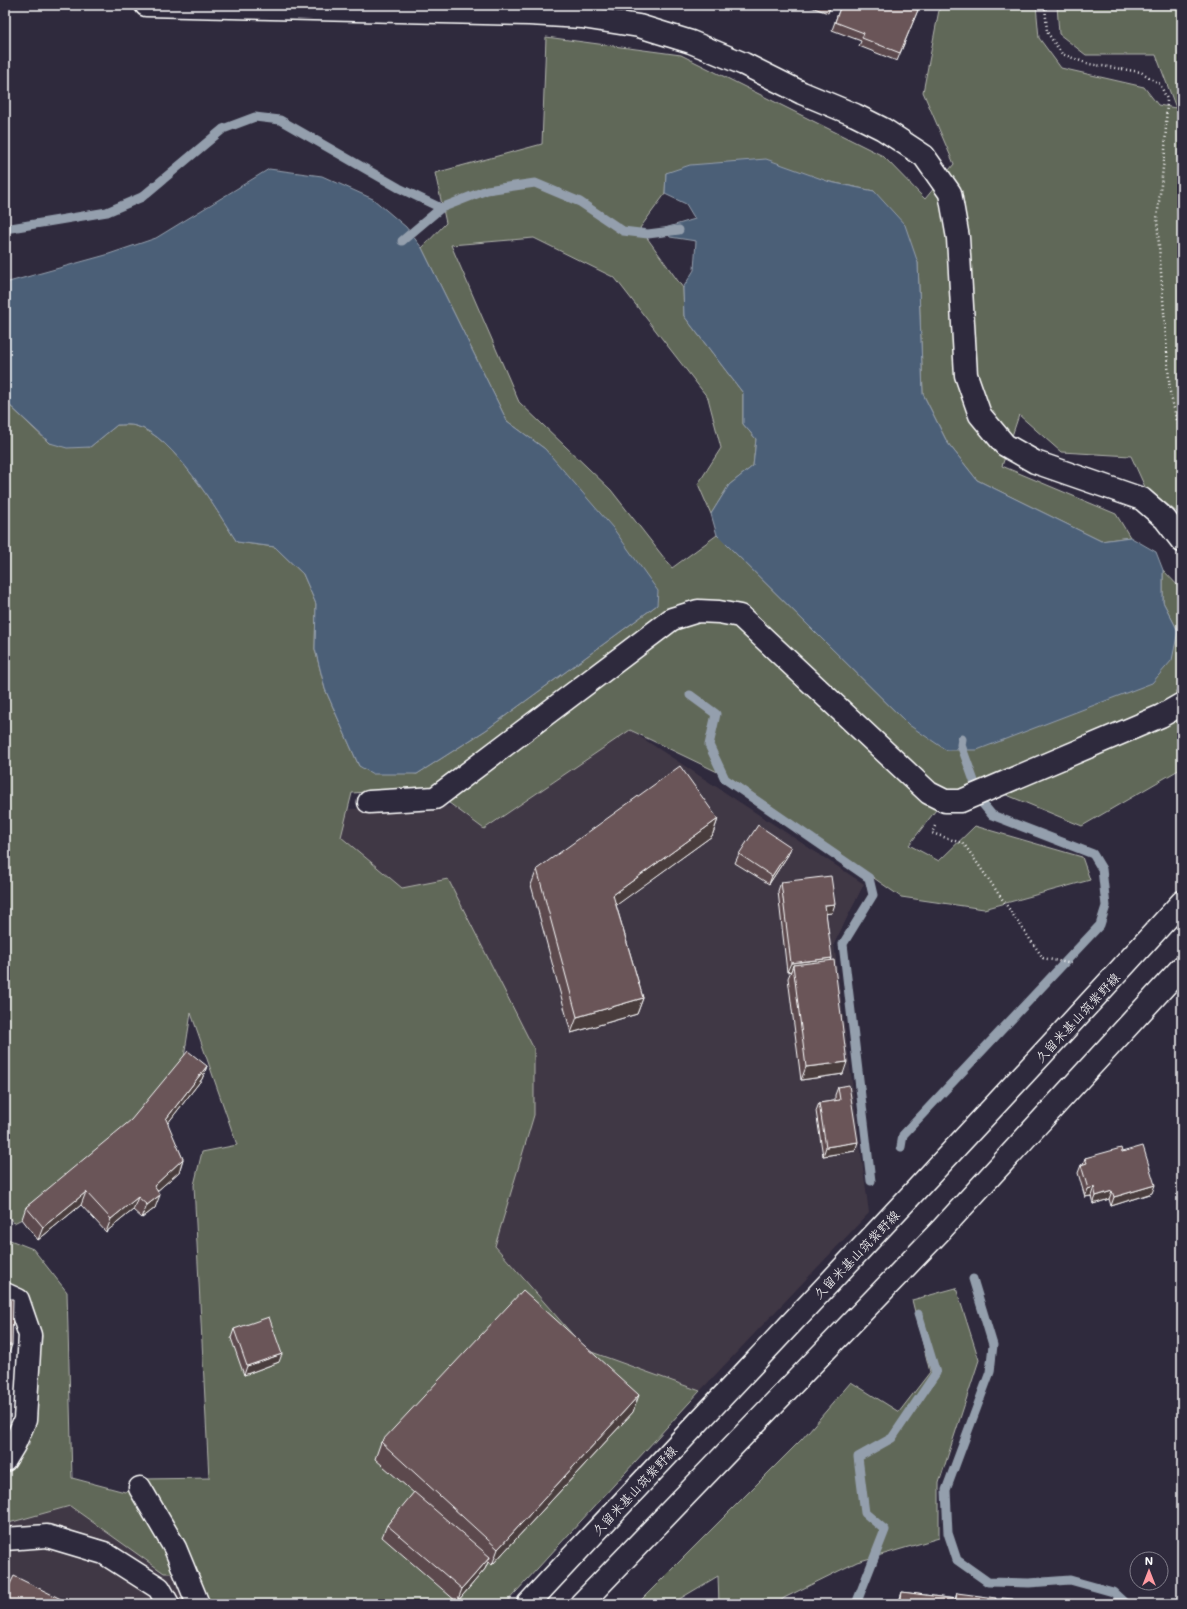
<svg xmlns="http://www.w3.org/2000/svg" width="1187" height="1609" viewBox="0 0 1187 1609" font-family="Mali,'Klee One',sans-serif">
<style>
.built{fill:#413745}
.green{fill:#616759;stroke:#b0b3ac}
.water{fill:#4c5f77;stroke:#949fad}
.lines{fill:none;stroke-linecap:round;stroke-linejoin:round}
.stream{stroke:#949fad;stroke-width:9}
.minor-casing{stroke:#fff;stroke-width:25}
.major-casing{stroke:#fff;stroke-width:25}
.path{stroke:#fff;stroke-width:2.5;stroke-dasharray:1 3;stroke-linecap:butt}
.minor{stroke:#2f2a3d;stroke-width:22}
.major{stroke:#2f2a3d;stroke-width:22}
.wall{fill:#5b494d;stroke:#fff}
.shaded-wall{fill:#4a3c3e;stroke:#fff}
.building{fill:#6a5559;stroke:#fff}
.labels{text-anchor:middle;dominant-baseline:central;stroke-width:3;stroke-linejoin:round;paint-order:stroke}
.street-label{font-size:13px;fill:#fff;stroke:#2f2a3d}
</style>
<rect width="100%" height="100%" fill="#2f2a3d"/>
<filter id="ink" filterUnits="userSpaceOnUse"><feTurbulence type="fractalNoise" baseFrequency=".025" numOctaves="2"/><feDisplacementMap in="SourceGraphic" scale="8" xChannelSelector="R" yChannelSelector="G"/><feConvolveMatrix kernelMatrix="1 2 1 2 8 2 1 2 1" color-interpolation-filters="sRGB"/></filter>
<g filter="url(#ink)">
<!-- built -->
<g class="built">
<polygon points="630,730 864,884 834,944 869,1213 700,1391 586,1350 495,1246 534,1115 402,888 341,837 348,809 452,806 484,829"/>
<polygon points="70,1506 164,1573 196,1573 208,1604 5,1604 5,1524"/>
</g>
<!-- green -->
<g class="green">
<path d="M 940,5 L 1036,5 L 1039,38 L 1061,68 L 1144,87 L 1158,105 L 1176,108 L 1156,55 L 1086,55 L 1059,34 L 1057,5 L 1182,5 L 1182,516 L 1145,487 L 1131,456 L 1061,452 L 1019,415 L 1002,466 L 1116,514 L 1130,537 L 1101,541 L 977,480 L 947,442 L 923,394 L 918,263 L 874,191 L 830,182 L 666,173 L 665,194 L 640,228 L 683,288 L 684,316 L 743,393 L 743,424 L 756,439 L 753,466 L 729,485 L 711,514 L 698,484 L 721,448 L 708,398 L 615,278 L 534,238 L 451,245 L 519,402 L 611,490 L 672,568 L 717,535 L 909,725 L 1178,631 L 1163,602 L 1163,570 L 1182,590 L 1182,682 L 1175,692 L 1182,693 L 1182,768 L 1082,826 L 985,786 L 949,793 L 909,845 L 939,861 L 975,826 L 1082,857 L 1090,880 L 984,909 L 901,897 L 732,779 L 630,730 L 484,829 L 429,788 L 352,793 L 341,837 L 402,888 L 448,879 L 534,1049 L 534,1115 L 495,1246 L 586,1350 L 700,1391 L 505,1604 L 208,1604 L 196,1573 L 164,1573 L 70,1506 L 5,1524 L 5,1477 L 29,1444 L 42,1336 L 25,1292 L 5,1283 L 5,1238 L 33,1249 L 67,1292 L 72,1478 L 125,1492 L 145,1479 L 209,1478 L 194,1185 L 202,1152 L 237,1145 L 191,1013 L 183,1064 L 126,1133 L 22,1219 L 14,1223 L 5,1213 L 5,401 L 49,443 L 90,447 L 117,425 C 123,425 130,424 136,426 C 173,435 216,510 237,542 L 275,547 L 303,574 L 316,604 L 315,649 L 325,689 L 359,766 L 417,774 L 486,730 L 657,605 L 545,449 L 507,421 L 422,248 L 446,223 L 435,173 L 542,144 L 546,37 L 681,55 L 883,156 L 925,199 L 954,164 L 923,92 Z"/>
<polygon points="956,1288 979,1360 939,1483 939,1538 857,1562 784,1598 777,1604 719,1604 718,1576 671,1604 637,1604 802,1439 851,1382 899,1412 930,1372 912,1300"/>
</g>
<!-- water -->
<g class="water">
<polygon points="766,159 830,182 874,191 905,225 918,263 923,394 947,442 977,480 1101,541 1130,537 1156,552 1163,570 1163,602 1178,631 1172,660 1152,683 977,750 946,750 909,725 717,535 711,514 729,485 753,466 756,439 743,424 743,393 684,316 683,288 694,270 696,241 670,237 665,228 695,219 686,204 665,194 666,173 690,165"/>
<path d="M 269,169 L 322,176 L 373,199 L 406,227 L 422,248 L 507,421 L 545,449 L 613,528 L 658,591 L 657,605 L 486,730 L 417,774 L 373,774 L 359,766 L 325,689 L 315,649 L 316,604 L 303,574 L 275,547 L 237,542 C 216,510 173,435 136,426 C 130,424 123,425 117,425 L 90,447 L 67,448 L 50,443 L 5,401 L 5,283 L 106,255 L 156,238 Z"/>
</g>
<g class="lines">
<!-- stream -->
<g class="stream">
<polyline points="5,229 107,212 142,197 223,129 255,117 280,120 399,188 441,208 487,190 535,183 580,202 623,231 648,234 679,230"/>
<polyline points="402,241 441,208"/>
<polyline points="690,695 716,714 709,745 725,779 869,878 873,895 843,944 871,1181"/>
<polyline points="901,1147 903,1135 1100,925 1106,906 1102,869 1093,854 992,815 982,803 961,745 962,739"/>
<polyline points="973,1279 993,1345 990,1372 946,1490 948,1533 957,1560 988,1582 1029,1583 1070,1580 1113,1592 1126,1604"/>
<polyline points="856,1604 885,1530 865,1513 858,1457 892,1438 936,1373 918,1314"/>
</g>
<defs>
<g id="minor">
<polyline points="146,5 529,14 582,17 639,26 691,42 744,64 802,93 855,115 883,129 924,156 950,193 958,238 966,375 980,415 1005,445 1035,462 1142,499 1165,519 1182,541"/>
<polyline points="369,802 435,798 672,619 698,611 719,612 740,616 929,793 945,801 961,801 1161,716 1182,704"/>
<polyline points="5,1294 18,1300 30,1335 25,1420 14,1445 5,1460"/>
<polyline points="140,1488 175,1548 198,1604"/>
<polyline points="5,1539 47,1536 104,1553 159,1588 168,1604"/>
</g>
<g id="major">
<path d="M 528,1604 C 746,1370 967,1139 1182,902"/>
<polyline points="581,1604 941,1230 1182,967"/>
</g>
</defs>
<!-- minor casing -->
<use href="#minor" class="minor-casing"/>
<!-- major casing -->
<use href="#major" class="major-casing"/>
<!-- path -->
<g class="path">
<polyline points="1045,5 1047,32 1062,54 1089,64 1141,72 1160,84 1167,99 1165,151 1157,219 1170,392 1182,441"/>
<polyline points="935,826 932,833 964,844 1043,958 1073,964"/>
</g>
<!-- minor -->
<use href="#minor" class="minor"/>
<!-- major -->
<use href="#major" class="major"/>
</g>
<!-- wall -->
<g class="wall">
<polygon points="806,5 831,5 828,13"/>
<polygon points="841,5 918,10 897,61 859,46 861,41 832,30"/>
<polygon points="718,819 712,836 616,905 643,998 637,1014 571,1033 531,885 537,869"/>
<polygon points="791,847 788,855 769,884 735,863 739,854"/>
<polygon points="781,882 832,913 826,913 843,1074 801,1080 788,978 791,971 787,972 778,891"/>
<polygon points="207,1066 202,1079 167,1124 183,1159 179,1172 157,1191 155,1208 142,1218 133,1210 106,1232 81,1205 38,1240 22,1219 26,1207"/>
<polygon points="838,1087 855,1151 823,1156 816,1111 819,1103 835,1101 835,1095"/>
<polygon points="1122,1152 1152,1193 1111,1206 1109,1199 1093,1204 1091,1196 1085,1197 1078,1173 1081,1165 1083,1164 1085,1158"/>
<polygon points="234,1329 279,1362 244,1375 231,1338"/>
<polygon points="633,1412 492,1565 488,1562 485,1569 457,1602 382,1537 387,1525 414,1493 375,1459 381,1442"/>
<polygon points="902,1592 955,1599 957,1593 998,1604 898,1604"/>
</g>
<!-- shaded-wall -->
<g class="shaded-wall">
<polygon points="718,819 712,836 607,912 613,895"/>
<polygon points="791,847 788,855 769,884 772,876"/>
<polygon points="835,904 832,913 822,914 825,905"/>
<polygon points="832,958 829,966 793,965 791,971 787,972 791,963"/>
<polygon points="643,998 637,1014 571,1033 577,1017"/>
<polygon points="847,1062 843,1074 801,1080 806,1067"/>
<polygon points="207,1066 202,1079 161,1132 166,1119"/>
<polygon points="858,1142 855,1151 823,1156 826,1147"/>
<polygon points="183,1159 179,1172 149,1198 154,1186"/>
<polygon points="1155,1185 1152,1193 1111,1206 1114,1197"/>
<polygon points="1094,1187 1091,1196 1085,1197 1088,1189"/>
<polygon points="1112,1191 1109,1199 1093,1204 1096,1196"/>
<polygon points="86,1192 81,1205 38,1240 43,1227"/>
<polygon points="160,1195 155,1208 142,1218 147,1205"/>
<polygon points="138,1197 133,1210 106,1232 111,1219"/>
<polygon points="5,1345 12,1345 7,1358 5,1358"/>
<polygon points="282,1354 279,1362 244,1375 247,1366"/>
<polygon points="639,1395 633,1412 492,1565 498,1549"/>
<polygon points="490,1557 485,1569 457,1602 462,1589"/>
</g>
<!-- building -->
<g class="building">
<polygon points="841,5 905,5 918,10 900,53 862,38 864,33 835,22"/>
<polygon points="680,766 718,819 613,895 643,998 577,1017 537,869"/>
<polygon points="758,825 791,847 772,876 739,854"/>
<polygon points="831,876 835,904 825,905 832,958 791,963 781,882"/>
<polygon points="834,960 847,1062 806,1067 793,965"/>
<polygon points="188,1051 207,1066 166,1119 183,1159 154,1186 160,1195 147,1205 138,1197 111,1219 86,1192 43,1227 26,1207 131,1120"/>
<polygon points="849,1085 858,1142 826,1147 819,1103 840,1100 838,1087"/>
<polygon points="1143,1146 1155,1185 1114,1197 1112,1191 1096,1196 1094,1187 1088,1189 1081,1165 1087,1163 1085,1158 1121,1148 1122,1152"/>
<polygon points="523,1290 639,1395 498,1549 381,1442"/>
<polygon points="5,1299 13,1299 12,1345 5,1345"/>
<polygon points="269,1317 282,1354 247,1366 234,1329"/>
<polygon points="414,1492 490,1557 462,1589 387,1525"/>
<polygon points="14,1576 71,1604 5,1604 5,1594"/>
<polygon points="902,1592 956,1599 957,1593 996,1598 995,1604 998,1604 900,1604"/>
<polygon points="1002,1598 1013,1599 1012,1604 1002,1604"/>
<polygon points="817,1600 819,1604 808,1604"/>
</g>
</g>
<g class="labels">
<!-- street labels -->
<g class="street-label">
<text transform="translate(1077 1017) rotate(-47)">久留米基山筑紫野線</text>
<text transform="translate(856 1254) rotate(-46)">久留米基山筑紫野線</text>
<text transform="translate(634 1490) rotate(-47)">久留米基山筑紫野線</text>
</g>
</g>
<!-- margin -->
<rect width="1187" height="1609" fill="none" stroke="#2f2a3d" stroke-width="20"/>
<rect x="10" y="10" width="1167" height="1589" fill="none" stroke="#fff" stroke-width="1.5" filter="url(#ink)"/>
<!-- north arrow -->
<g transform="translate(1149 1571)"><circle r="19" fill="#2f2a3d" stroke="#827f8b"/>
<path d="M0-3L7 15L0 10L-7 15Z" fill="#ff9aa2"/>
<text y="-6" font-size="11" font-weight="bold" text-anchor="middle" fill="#ffffff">N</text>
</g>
</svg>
